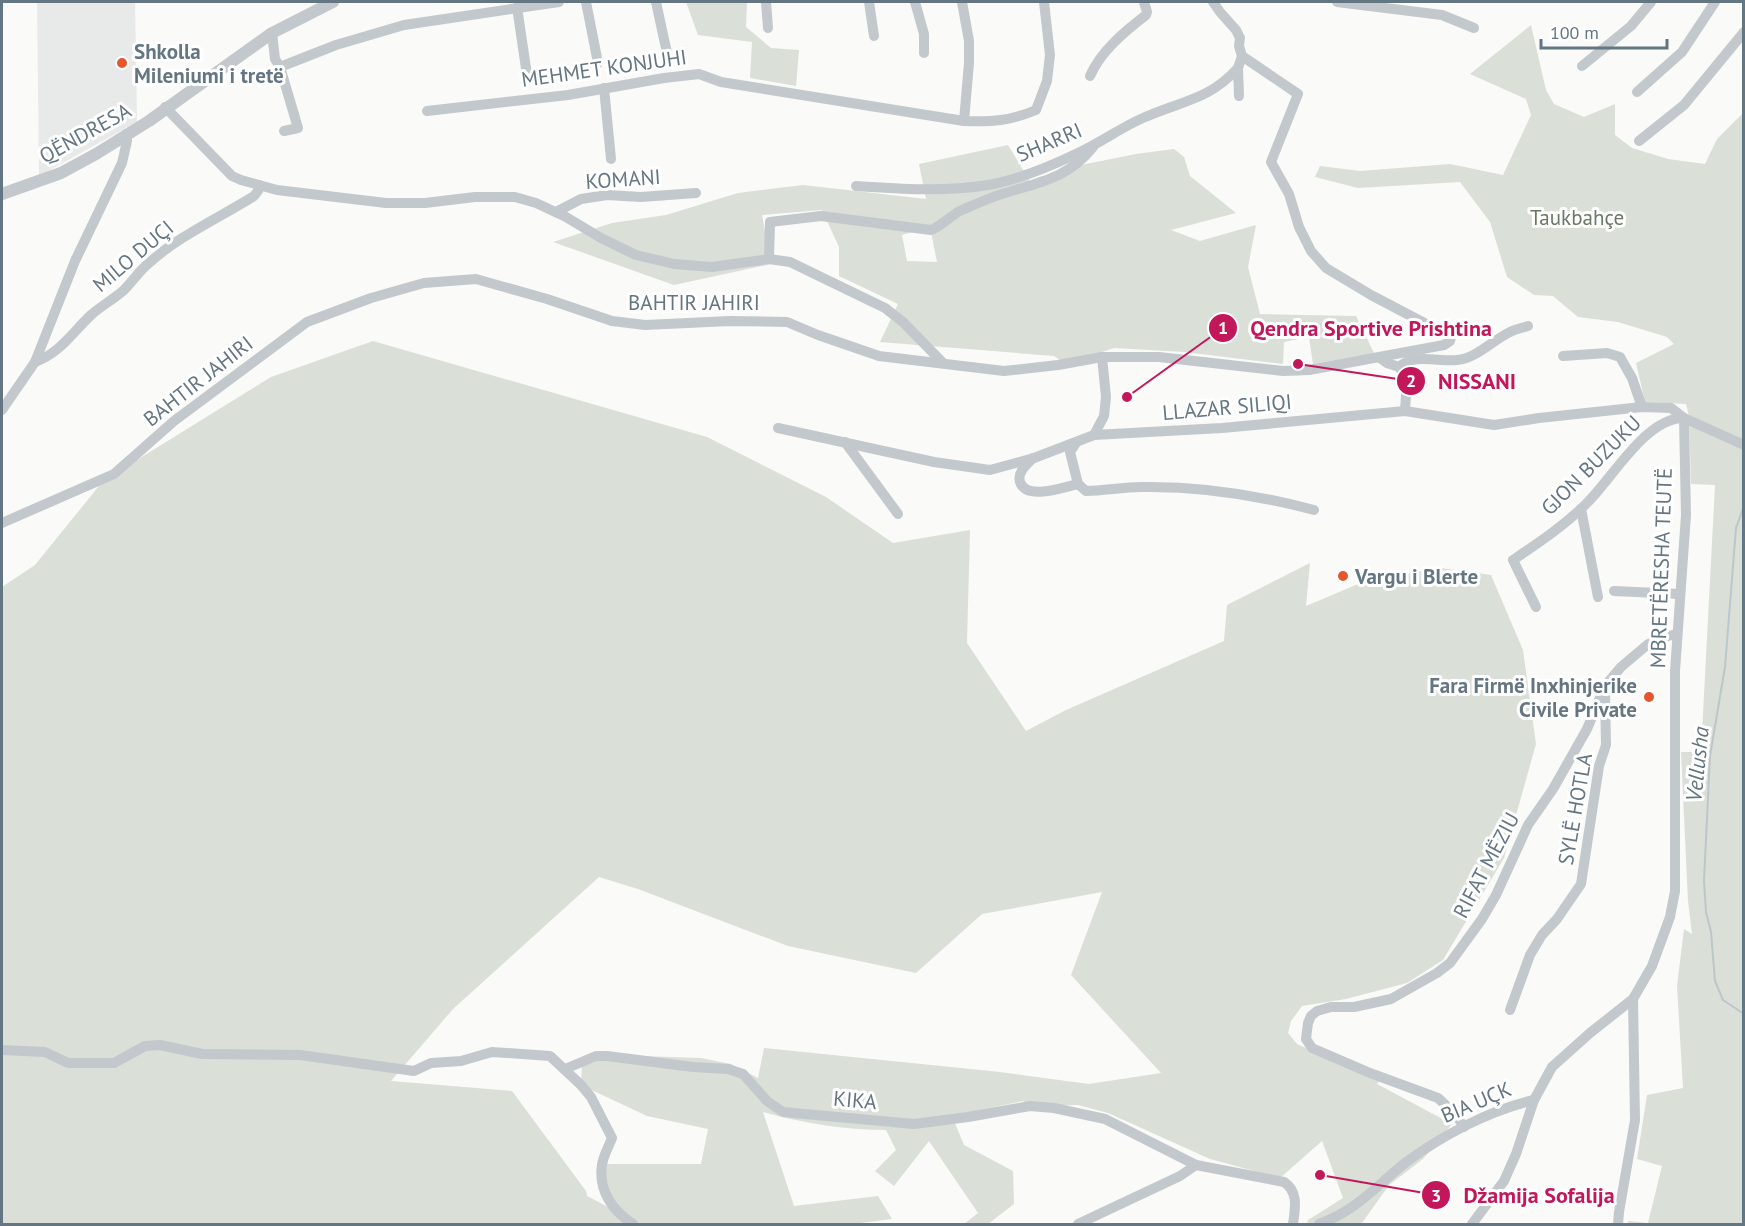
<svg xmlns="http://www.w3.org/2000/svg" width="1745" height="1226" viewBox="0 0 1745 1226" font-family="'PT Sans',sans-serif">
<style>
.built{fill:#e8e9e9}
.green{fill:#dadfd7;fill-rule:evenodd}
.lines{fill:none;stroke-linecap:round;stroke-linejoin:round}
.stream{stroke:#bbc7cb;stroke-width:2}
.minor{stroke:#c3c8cc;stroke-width:10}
.tertiary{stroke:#c3c8cc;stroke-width:12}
.poi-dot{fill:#e4572e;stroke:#fff;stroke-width:2}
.labels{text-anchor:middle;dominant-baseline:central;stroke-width:6;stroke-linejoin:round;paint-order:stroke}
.poi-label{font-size:21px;font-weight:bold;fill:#657683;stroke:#fff;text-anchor:start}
.street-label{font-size:21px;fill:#657683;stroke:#fff}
.park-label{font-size:21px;fill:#687a64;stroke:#fff}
.water-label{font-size:22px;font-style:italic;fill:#60757c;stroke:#fff}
.leader{fill:none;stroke:#c2185b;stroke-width:2}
.callout-dot{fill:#c2185b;stroke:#fff;stroke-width:2}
.mark-label{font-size:18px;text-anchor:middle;font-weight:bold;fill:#fff}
.callout-label{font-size:22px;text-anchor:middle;font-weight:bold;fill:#c2185b;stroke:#fff;stroke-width:6;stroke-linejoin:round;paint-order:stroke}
</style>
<rect width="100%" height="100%" fill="#fafaf8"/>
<!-- built -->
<polygon class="built" points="37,2 135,2 137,122 39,176"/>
<!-- green -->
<g class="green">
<polygon points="686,2 747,2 746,27 771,48 799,50 796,86 750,78 752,42 698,35"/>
<polygon points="1531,25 1546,90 1554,104 1584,117 1615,104 1615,135 1632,148 1668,159 1705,164 1717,139 1743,113 1743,1224 1628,1224 1628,1221 1648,1223 1662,1166 1637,1159 1647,1095 1683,1088 1677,986 1684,929 1692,934 1688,901 1681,752 1701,752 1715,485 1691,484 1689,416 1686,404 1645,402 1636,363 1674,344 1667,337 1618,322 1578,317 1553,296 1534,295 1507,277 1490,222 1460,182 1358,188 1315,177 1320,166 1360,171 1450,164 1503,175 1531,115 1526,99 1470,74"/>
<path d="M 1008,145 L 1031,183 L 1061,169 L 1136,154 L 1174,149 L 1184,157 L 1190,176 L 1236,213 L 1171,230 L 1200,241 L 1256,225 L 1248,267 L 1260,314 L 1356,316 L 1374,353 L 1313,364 L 1309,337 L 1284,342 L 1283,364 L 1184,352 L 1114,348 L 1066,364 L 1054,356 L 880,342 L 898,304 L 839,276 L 839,247 L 822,210 L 762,215 L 771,264 L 674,285 L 553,242 L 612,223 L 666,215 L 738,193 L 803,185 L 926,199 L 919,164 ZM 930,227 L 937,262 L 907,261 L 902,235 Z"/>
<path d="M 373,341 L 707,437 L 826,497 L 893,543 L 970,530 L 967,643 L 1026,731 L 1066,710 L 1224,641 L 1227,605 L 1310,563 L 1306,606 L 1370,579 L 1441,568 L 1491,575 L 1523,650 L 1536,744 L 1504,858 L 1443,960 L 1407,983 L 1346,999 L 1302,1006 L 1291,1021 L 1288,1033 L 1297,1044 L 1379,1081 L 1377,1084 L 1452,1124 L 1423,1159 L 1389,1185 L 1362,1223 L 1365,1224 L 1307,1224 L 1308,1220 L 1343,1198 L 1322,1141 L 1280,1178 L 1210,1159 L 1108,1113 L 1078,1105 L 1030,1106 L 1023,1101 L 952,1116 L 964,1145 L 1013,1171 L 1014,1204 L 988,1224 L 964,1224 L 978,1213 L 929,1141 L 894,1186 L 875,1171 L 896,1150 L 886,1130 C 845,1130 803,1123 763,1112 L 794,1206 L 878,1196 L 892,1219 L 852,1224 L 2,1224 L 2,587 L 35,565 L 103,481 L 271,377 ZM 599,877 L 638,889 L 788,946 L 916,973 L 982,914 L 1102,892 L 1071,975 L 1161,1073 L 1089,1084 L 1000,1072 L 764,1048 L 758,1078 L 731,1064 L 701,1058 L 610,1055 L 582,1065 L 581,1085 L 647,1116 L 708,1129 L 701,1164 L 602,1164 L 614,1210 L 587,1196 L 586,1191 L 512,1091 L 391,1081 L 453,1009 Z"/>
</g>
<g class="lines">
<!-- stream -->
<polyline class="stream" points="1744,506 1736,528 1725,667 1710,756 1704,881 1706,912 1711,932 1715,981 1723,1000 1744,1014"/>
<!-- minor -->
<g class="minor">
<polyline points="586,2 598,63"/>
<polyline points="656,2 667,53"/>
<polyline points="766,2 768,28"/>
<polyline points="869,2 874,36"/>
<polyline points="915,2 924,34 924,53"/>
<polyline points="962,2 969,41 969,63 964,121"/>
<polyline points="1213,2 1220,12 1236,30 1240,38 1239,46 1242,56 1238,68 1239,96"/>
<polyline points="1337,2 1442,15 1474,28"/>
<polyline points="517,7 527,75"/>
<polyline points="272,33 275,59 280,67 298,128 284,131"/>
<polyline points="1582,66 1631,26 1651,2"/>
<polyline points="280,67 336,45 404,25 559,2"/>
<path d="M 1090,76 C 1101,51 1124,32 1146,15 L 1147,12 L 1144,2"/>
<polyline points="604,88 611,159"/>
<polyline points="1637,92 1682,52 1715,2"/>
<polyline points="165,107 232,176 241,180 277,190 386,203 425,203 475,197 515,197 536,203 566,217 601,238 636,255 674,264 712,267 769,259 790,262 885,308 903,322 943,363"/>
<path d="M 427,111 L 568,95 L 664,78 L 699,74 L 721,82 L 964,121 C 992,122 1010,121 1036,110 L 1047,81 L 1050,55 L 1044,2"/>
<polyline points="1639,141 1684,105 1744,32"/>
<path d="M 856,186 C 900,189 944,192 988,185 C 1018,180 1051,166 1078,153 C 1100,143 1120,128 1143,118 C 1180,101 1208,101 1238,68"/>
<polyline points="556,212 581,199 607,195 641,197 696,193"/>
<path d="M 769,259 L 770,222 L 821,216 L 931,230 C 943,225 951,215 962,210 C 976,204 991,197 1005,193 C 1041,182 1068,178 1093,147"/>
<polyline points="1563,356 1607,353 1620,357 1632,378 1642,407"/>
<path d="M 1380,358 L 1387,363 L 1399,367 C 1413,353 1439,362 1457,360 C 1477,358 1493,340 1510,332 C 1516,329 1522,328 1528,326"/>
<path d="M 35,362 C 60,353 72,333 91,315 C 101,306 114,299 124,290 C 133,281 139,271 149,263 C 180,235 219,218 254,196 L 258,191 L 259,185"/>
<polyline points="1399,367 1407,379 1405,411"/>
<polyline points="2,410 35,362 75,261 122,163 127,141 126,134"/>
<polyline points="778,428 934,462 990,470 1034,458 1094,435 1222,428 1405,411 1494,425 1539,418 1642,407 1671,408 1684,418 1744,445"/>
<polyline points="1094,435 1104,416 1106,397 1102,357"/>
<polyline points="845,442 898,514"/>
<path d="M 1076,443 L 1070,452 L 1078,484 L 1086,491 C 1104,491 1122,487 1141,487 C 1199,486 1258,495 1314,510"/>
<path d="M 1033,458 C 1027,464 1017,472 1020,482 C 1026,501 1064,487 1078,484"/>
<polyline points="1581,509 1598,597"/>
<polyline points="2,523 114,474 174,421 307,322 371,298 424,283 476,279 547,299 612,321 645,325 730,321 787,322 818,335 879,356 1004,371 1058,365 1102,357 1159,357 1283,371 1309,370 1444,345 1450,341 1451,337 1371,295 1326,268 1311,251 1299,227 1289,194 1271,162 1298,94 1242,56"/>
<polyline points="1614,591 1679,594"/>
<polyline points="1510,1010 1530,955 1542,935 1557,919 1581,884 1599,766 1606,745 1605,693"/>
<path d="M 2,1050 L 45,1052 L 68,1063 L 114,1063 L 145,1046 L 160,1045 L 202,1054 L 300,1055 L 414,1071 L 431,1063 L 461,1061 L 492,1052 L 550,1056 L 581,1085 L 591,1097 L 612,1138 C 609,1146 603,1156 602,1165 C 598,1191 613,1211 633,1224"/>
<path d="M 565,1069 L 596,1056 L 607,1056 L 693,1067 L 728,1069 L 743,1074 L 767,1101 L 783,1112 L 914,1124 L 968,1117 L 1030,1106 L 1054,1108 L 1105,1119 L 1196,1165 L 1284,1182 C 1299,1192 1295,1209 1293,1224"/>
<polyline points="1464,1127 1455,1114 1438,1098 1370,1073 1312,1048 1306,1039 1308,1023 1311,1016 1317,1011 1331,1007 1354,1007 1391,999 1437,973 1450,963 1482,919 1496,895 1528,825 1553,789 1587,729 1605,686 1621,667 1647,645 1660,638 1677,634"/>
<polyline points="1078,1224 1180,1176 1196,1165"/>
<path d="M 1319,1224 C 1357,1210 1375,1187 1405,1163 C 1441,1136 1490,1110 1534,1100"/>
<path d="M 1472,1224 L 1504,1181 L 1516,1154 L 1534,1100 L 1552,1067 L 1590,1033 L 1633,999 L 1652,966 L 1670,917 L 1675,891 L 1675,671 L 1686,515 L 1684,418 C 1645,418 1613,478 1586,504 C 1565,525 1538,543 1513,560 L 1536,607"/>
<polyline points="1618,1224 1619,1212 1635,1120 1633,999"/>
</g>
<!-- tertiary -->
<polyline class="tertiary" points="2,194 61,173 96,154 149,121 272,33 333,2"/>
</g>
<!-- markers -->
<g class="poi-dot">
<circle cx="122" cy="63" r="6"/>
<circle cx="1343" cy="576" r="6"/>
<circle cx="1649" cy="697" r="6"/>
</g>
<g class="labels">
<!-- poi labels -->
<g class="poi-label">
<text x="134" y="51">Shkolla<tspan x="134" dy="24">Mileniumi i tretë</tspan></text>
<text x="1355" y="576">Vargu i Blerte</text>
<text x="1637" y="685" text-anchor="end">Fara Firmë Inxhinjerike<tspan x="1637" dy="24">Civile Private</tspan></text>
</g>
<!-- street labels -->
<g class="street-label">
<text transform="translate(604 68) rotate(-8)">MEHMET KONJUHI</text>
<text transform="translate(85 133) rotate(-29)">QËNDRESA</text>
<text transform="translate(1049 142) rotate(-23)">SHARRI</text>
<text transform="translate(623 179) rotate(-4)">KOMANI</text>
<text transform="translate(133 256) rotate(-40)">MILO DUÇI</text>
<text x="694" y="302">BAHTIR JAHIRI</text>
<text transform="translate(198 381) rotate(-38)">BAHTIR JAHIRI</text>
<text transform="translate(1227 407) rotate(-5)">LLAZAR SILIQI</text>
<text transform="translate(1591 465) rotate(-45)">GJON BUZUKU</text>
<text transform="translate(1661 568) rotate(-88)">MBRETËRESHA TEUTË</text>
<text transform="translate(1575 809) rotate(-80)">SYLË HOTLA</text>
<text transform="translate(1486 865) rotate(-62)">RIFAT MËZIU</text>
<text transform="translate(855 1100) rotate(5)">KIKA</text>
<text transform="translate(1476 1102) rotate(-23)">BIA UÇK</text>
</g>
<!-- park labels -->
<g class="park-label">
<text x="1577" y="217">Taukbahçe</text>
</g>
<!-- water labels -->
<g class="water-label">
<text transform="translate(1697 764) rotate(-84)">Vellusha</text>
</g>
</g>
<!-- callouts -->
<path class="leader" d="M1127 397L1223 328M1298 364L1411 381M1320 1175L1436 1195"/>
<g class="callout-dot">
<circle cx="1127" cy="397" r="6"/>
<circle cx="1298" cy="364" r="6"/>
<circle cx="1320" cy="1175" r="6"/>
<circle cx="1223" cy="328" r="15"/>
<circle cx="1411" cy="381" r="15"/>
<circle cx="1436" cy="1195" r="15"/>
</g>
<g class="mark-label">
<text x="1223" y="334">1</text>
<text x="1411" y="387">2</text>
<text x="1436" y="1202">3</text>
</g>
<g class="callout-label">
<text x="1371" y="336">Qendra Sportive Prishtina</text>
<text x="1477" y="389">NISSANI</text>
<text x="1539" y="1203">Džamija Sofalija</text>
</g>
<!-- border -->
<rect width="1745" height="1226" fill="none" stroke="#657683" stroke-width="6"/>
<!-- scale -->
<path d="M1541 39v9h126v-9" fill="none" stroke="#657683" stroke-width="3"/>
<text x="1550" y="39" font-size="18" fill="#657683" stroke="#ffffff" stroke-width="4.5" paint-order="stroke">100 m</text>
</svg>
